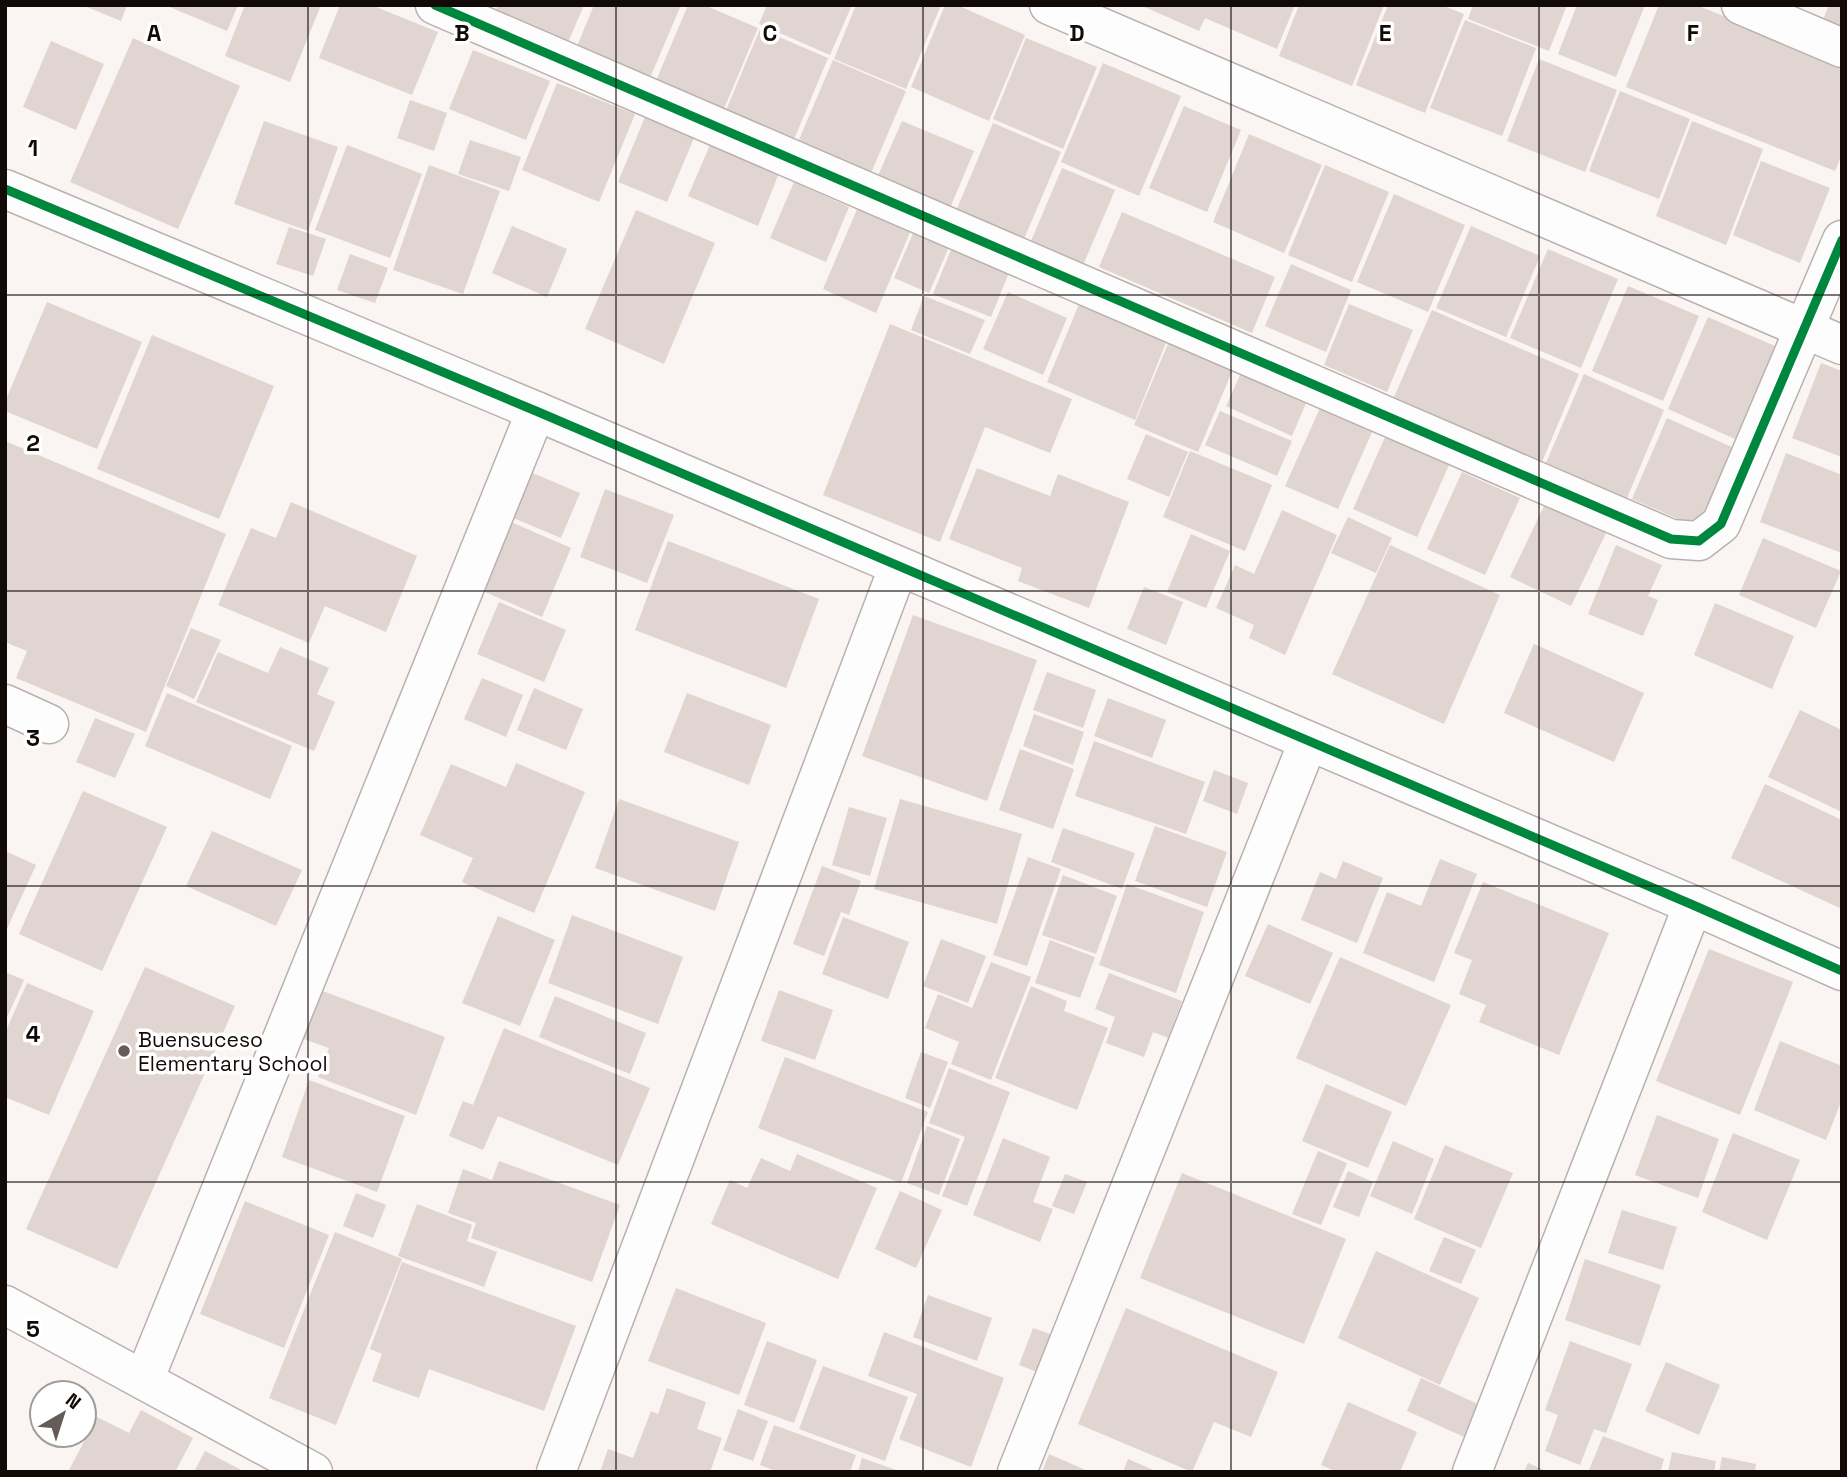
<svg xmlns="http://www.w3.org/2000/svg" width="1847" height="1477" viewBox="0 0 1847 1477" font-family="'Space Grotesk',sans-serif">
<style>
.building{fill:#e0d5d0}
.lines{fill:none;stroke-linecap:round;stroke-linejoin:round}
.minor-casing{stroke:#b9b1af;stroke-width:41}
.tertiary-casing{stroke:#b9b1af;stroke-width:41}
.minor{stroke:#fefdfd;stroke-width:38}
.tertiary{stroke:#fefdfd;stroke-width:38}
.cycleway-casing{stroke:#fff;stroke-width:13}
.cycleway{stroke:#00873e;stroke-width:9}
.grid{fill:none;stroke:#110a07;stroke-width:2;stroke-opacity:0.55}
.poi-dot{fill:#635c59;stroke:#fff;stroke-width:2.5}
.labels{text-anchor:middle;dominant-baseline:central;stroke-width:7;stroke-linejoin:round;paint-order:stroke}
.poi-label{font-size:21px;fill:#110a07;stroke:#fff;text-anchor:start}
.grid-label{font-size:23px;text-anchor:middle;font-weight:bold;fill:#110a07;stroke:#fff;stroke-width:7;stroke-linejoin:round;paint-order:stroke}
</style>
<rect width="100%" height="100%" fill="#faf4f2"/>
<!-- building -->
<g class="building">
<polygon points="82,5 127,5 121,21"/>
<polygon points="165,5 238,5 227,31"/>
<polygon points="245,5 321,5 290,82 225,56"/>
<polygon points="340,5 371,5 438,32 412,95 319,58"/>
<polygon points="498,5 584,5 564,52 492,21"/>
<polygon points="594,5 681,5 646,87 573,56"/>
<polygon points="688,5 704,5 758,28 721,116 653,88"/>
<polygon points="767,5 852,5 830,55 759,24"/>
<polygon points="856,5 941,5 906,89 834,59"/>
<polygon points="945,5 957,5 1025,35 989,121 911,87"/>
<polygon points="1140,5 1295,5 1277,49 1205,18 1199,31"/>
<polygon points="1299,5 1384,5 1352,86 1279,56"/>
<polygon points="1388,5 1441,5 1464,14 1425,113 1356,85"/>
<polygon points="1473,5 1567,5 1549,51 1468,19"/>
<polygon points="1577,5 1645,5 1616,77 1558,54"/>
<polygon points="1659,5 1696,5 1842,63 1842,154 1835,171 1626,87"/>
<polygon points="1829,5 1842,5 1842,34 1821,25"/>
<polygon points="1465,20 1536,48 1502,136 1430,108"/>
<polygon points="760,29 828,58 792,144 724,115"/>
<polygon points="133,38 240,86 178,229 70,182"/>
<polygon points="1026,38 1097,67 1063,149 993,119"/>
<polygon points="51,41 104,64 76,130 23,107"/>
<polygon points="473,50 550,81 526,140 449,109"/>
<polygon points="1539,59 1617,90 1585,172 1507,141"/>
<polygon points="833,60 906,91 871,173 798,142"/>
<polygon points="1103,63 1181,96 1139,196 1061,162"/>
<polygon points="557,83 635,114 599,202 522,170"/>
<polygon points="1620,91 1690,119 1659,199 1589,171"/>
<polygon points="410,100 447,113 434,151 397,138"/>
<polygon points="1184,106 1241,130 1207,212 1149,188"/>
<polygon points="645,117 694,138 667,202 618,182"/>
<polygon points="264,121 338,147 308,231 234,204"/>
<polygon points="902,121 974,151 950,208 877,178"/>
<polygon points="1692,121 1763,149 1726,245 1656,216"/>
<polygon points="993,123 1061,152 1024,239 956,211"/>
<polygon points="1249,134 1322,165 1284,253 1213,222"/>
<polygon points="470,140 521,157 509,191 458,174"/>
<polygon points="347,145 422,174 390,258 315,230"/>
<polygon points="710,145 779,173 758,226 688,196"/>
<polygon points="1761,161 1830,188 1800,263 1733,235"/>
<polygon points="429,165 500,191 463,294 393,270"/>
<polygon points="1325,165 1389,192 1352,282 1288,255"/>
<polygon points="1062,168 1115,190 1084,263 1031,241"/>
<polygon points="794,182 849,207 826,262 770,238"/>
<polygon points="1394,194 1465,225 1428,312 1357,282"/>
<polygon points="858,207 911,230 876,313 823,289"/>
<polygon points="636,210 715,243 664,364 585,329"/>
<polygon points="1122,212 1275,277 1252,333 1099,267"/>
<polygon points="512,226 567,249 547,297 492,273"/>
<polygon points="1471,226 1540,256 1506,337 1436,308"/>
<polygon points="289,227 326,239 313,276 276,264"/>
<polygon points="914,231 949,247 929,293 894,278"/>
<polygon points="952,247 1010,270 991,317 933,294"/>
<polygon points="1548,249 1618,279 1581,368 1510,338"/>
<polygon points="350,254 388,268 375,303 337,290"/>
<polygon points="1291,264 1351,290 1326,352 1265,326"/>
<polygon points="1628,286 1699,316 1663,401 1592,371"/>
<polygon points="1008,292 1067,318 1043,375 983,349"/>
<polygon points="924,296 985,320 970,354 911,330"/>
<polygon points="47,302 142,342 97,449 5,411 5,402"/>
<polygon points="1079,304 1167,340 1135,420 1047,382"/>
<polygon points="1349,304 1413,330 1387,392 1324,365"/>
<polygon points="1432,310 1579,374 1542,462 1394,397"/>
<polygon points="1708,317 1775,346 1735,439 1668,409"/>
<polygon points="890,324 1072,399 1050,453 985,427 940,542 823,495"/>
<polygon points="152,335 274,386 219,519 97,469"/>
<polygon points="1170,339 1234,367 1198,452 1134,425"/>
<polygon points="1821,363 1842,371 1842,457 1792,438"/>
<polygon points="1241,373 1306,403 1292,436 1226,406"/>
<polygon points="1584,374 1664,410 1627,498 1546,463"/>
<polygon points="1320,408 1372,432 1338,509 1285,486"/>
<polygon points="1220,411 1292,441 1277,476 1205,445"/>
<polygon points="1667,418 1734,448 1699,528 1632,499"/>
<polygon points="1146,434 1188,452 1169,497 1127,479"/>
<polygon points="1385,437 1449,465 1417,537 1353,509"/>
<polygon points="5,441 226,534 146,732 16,678 27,651 5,642"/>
<polygon points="1190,451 1272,485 1245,551 1163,517"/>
<polygon points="1786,453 1842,475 1842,553 1760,522"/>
<polygon points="977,468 1050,496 1058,474 1129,502 1089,608 1018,581 1022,568 949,539"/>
<polygon points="523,469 580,493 561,538 504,514"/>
<polygon points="1462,472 1520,498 1485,575 1427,549"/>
<polygon points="605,489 674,515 647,583 580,557"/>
<polygon points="291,502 417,556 386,632 325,606 309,643 218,605 251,528 276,538"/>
<polygon points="1545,504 1606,533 1571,606 1510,577"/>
<polygon points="1282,510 1337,535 1285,655 1249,638 1254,625 1216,608 1235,565 1254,574"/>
<polygon points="1348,517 1392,538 1376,573 1331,553"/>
<polygon points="504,519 571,548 542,617 476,588"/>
<polygon points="1191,534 1230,551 1206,608 1167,592"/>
<polygon points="1763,538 1841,571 1816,628 1739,595"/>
<polygon points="668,541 819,599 786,688 635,630"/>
<polygon points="1390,545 1500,595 1444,724 1332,674"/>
<polygon points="1616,545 1662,565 1648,596 1658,600 1643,636 1588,614"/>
<polygon points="1144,587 1183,602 1166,645 1127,629"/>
<polygon points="499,602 566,630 544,682 477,654"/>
<polygon points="1715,603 1794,636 1772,689 1694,655"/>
<polygon points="913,615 1037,660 987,801 862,756"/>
<polygon points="191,628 221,640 194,699 166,686"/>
<polygon points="1534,644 1644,693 1614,762 1504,713"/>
<polygon points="280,647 329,668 317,694 335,702 314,751 196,702 218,652 268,673"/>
<polygon points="1047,672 1096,690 1083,728 1033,710"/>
<polygon points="482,678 523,695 506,737 464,719"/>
<polygon points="534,688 583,709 566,750 517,730"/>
<polygon points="167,693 292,746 270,799 145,746"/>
<polygon points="687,693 771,725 749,785 664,752"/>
<polygon points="1108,698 1166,720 1152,758 1094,736"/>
<polygon points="1800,710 1842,730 1842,812 1768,777"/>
<polygon points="1034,714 1084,732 1073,765 1023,746"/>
<polygon points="95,718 135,734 115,778 76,762"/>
<polygon points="1094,741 1205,782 1186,834 1075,796"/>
<polygon points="1020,749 1074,769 1053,829 999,810"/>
<polygon points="516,763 585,792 534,913 462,882 473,858 420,835 451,764 506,787"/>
<polygon points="1214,770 1248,783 1237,814 1203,801"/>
<polygon points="1765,784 1842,820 1842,909 1731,858"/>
<polygon points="83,791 167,827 102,971 19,934"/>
<polygon points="619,799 739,842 715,911 595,868"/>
<polygon points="900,799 1022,834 997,924 874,889"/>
<polygon points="849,807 887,818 870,876 832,865"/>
<polygon points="1155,826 1227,852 1207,907 1135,881"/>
<polygon points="1063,828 1135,853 1122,889 1051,862"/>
<polygon points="212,831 302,870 276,926 186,886"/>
<polygon points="5,851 36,865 5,933"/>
<polygon points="1028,857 1061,869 1027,966 993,955"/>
<polygon points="1440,859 1477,874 1434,982 1363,953 1387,892 1421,906"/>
<polygon points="1343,861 1383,878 1357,943 1301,920 1320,872 1336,879"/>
<polygon points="822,866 861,881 849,915 841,912 824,956 793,944"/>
<polygon points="1063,875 1117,896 1096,954 1042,935"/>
<polygon points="1483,882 1609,933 1559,1055 1479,1022 1486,1005 1459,994 1472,960 1454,953"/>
<polygon points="1127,884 1204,912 1176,993 1099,965"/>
<polygon points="572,915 683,957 658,1024 548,983"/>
<polygon points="498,916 555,940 520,1026 462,1003"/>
<polygon points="843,917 909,942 888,999 822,974"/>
<polygon points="1268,924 1333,953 1310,1004 1245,976"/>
<polygon points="941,939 986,956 968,1003 923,986"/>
<polygon points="1050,940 1095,957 1080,998 1035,983"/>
<polygon points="1709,949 1793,982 1740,1115 1656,1081"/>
<polygon points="1340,957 1451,1005 1406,1106 1296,1058"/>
<polygon points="991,962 1031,977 991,1080 951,1064 959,1042 925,1028 938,994 972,1008"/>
<polygon points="145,967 235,1006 117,1269 26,1229"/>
<polygon points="5,972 24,980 5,1022"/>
<polygon points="1109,973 1182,1001 1168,1038 1153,1032 1144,1057 1106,1043 1115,1017 1095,1009"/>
<polygon points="27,983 94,1011 49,1115 5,1097 5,1033"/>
<polygon points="1031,986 1067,1001 1064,1011 1108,1028 1077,1110 995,1078"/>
<polygon points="320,990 445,1037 416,1115 318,1077 329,1048 301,1038"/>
<polygon points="779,990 833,1010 815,1060 761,1041"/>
<polygon points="555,996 646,1033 630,1074 539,1037"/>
<polygon points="504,1028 650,1088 618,1165 498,1116 483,1150 449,1136 463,1101 473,1105"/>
<polygon points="1780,1041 1842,1066 1842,1099 1826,1140 1754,1110"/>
<polygon points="921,1052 948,1062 930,1108 905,1098"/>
<polygon points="785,1057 928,1112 901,1183 758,1128"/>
<polygon points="949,1068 1010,1092 967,1206 942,1196 965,1137 929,1123"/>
<polygon points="309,1080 405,1116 377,1192 282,1157"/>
<polygon points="1326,1084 1392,1112 1368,1168 1302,1141"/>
<polygon points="1657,1115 1719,1139 1698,1198 1635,1175"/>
<polygon points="927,1126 960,1139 939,1195 907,1183"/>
<polygon points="1733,1133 1800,1160 1767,1240 1702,1212"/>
<polygon points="1003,1138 1050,1157 1033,1202 1053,1209 1040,1242 973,1215"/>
<polygon points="1393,1141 1434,1159 1412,1214 1370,1196"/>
<polygon points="1445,1145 1513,1173 1481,1248 1414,1219"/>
<polygon points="1318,1151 1347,1163 1321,1225 1292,1214"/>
<polygon points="797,1154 877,1188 838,1279 711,1224 730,1180 747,1188 761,1158 790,1171"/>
<polygon points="499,1161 620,1205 592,1282 471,1238 476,1223 448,1213 463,1169 492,1180"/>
<polygon points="1348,1171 1373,1182 1359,1217 1333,1207"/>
<polygon points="1182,1173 1346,1239 1304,1344 1140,1278"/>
<polygon points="1065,1174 1087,1182 1074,1214 1052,1206"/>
<polygon points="900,1191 942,1210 916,1268 875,1249"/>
<polygon points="356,1193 386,1205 373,1238 343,1226"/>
<polygon points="245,1201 329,1235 284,1348 200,1314"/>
<polygon points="417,1204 472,1225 467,1241 497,1252 484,1287 398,1256"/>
<polygon points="1622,1210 1677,1227 1663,1270 1608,1253"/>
<polygon points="335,1232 402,1259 336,1425 269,1398"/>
<polygon points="1444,1237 1476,1250 1461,1284 1429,1271"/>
<polygon points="1376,1251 1479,1298 1440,1385 1338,1338"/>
<polygon points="1585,1259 1661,1285 1640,1346 1565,1320"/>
<polygon points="402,1262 576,1326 544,1411 429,1369 419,1398 372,1381 382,1354 370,1349"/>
<polygon points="676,1288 766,1323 739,1395 648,1361"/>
<polygon points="928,1295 992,1318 977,1361 913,1337"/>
<polygon points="1126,1308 1278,1372 1251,1437 1214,1422 1192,1472 1078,1424"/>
<polygon points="1033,1328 1056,1336 1042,1374 1019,1365"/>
<polygon points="884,1332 1004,1378 971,1467 899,1439 917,1394 868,1376"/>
<polygon points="767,1341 817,1360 794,1423 744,1405"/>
<polygon points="1570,1341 1632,1364 1606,1433 1594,1429 1580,1465 1545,1451 1558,1415 1545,1410"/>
<polygon points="1666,1362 1720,1385 1699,1435 1645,1411"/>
<polygon points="823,1366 908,1397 885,1461 799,1429"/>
<polygon points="1421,1378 1478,1404 1464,1437 1407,1411"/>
<polygon points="667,1388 706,1402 697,1429 722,1438 710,1472 600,1472 608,1449 633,1458 651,1411 658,1414"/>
<polygon points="1348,1402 1417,1432 1400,1472 1337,1472 1321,1465"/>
<polygon points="738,1409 768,1421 753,1461 723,1450"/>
<polygon points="141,1410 193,1438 175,1472 68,1472 97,1417 129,1433"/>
<polygon points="774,1425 856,1455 850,1472 778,1472 760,1465"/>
<polygon points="1603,1436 1664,1459 1660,1472 1595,1472 1589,1470"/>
<polygon points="205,1451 245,1472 194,1472"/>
<polygon points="1672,1452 1716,1461 1714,1472 1668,1472"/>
<polygon points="1049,1454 1090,1472 1042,1472"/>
<polygon points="1722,1457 1756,1464 1755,1472 1719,1472"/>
<polygon points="862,1458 899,1471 899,1472 858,1472"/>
<polygon points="1128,1459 1158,1472 1123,1472"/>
<polygon points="1528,1463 1548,1472 1524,1472"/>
</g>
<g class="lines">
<defs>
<g id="minor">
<polyline points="435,5 1671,539 1699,541 1721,524 1842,240"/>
<polyline points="1741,5 1842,48"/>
<polyline points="5,189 536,411 1693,905 1842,971"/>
<polyline points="5,704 49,724"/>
<polyline points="5,1305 313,1472"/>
<polyline points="144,1380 536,411"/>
<polyline points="556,1472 898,568"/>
<polyline points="1017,1472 1308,742"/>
<polyline points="1472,1472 1693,905"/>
</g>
<polyline id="tertiary" points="1049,5 1842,345"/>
</defs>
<!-- minor casing -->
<use href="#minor" class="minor-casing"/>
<!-- tertiary casing -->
<use href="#tertiary" class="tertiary-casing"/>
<!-- minor -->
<use href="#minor" class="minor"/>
<!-- tertiary -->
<use href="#tertiary" class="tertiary"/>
<defs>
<g id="cycleway">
<polyline points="435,5 1671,539 1699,541 1721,524 1842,240"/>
<polyline points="5,189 536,411 1693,905 1842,971"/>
</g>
</defs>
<!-- cycleway casing -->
<use href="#cycleway" class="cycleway-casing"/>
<!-- cycleway -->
<use href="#cycleway" class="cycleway"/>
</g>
<!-- grid -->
<path class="grid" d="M 308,5 L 308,1472M 616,5 L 616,1472M 923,5 L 923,1472M 1231,5 L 1231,1472M 1539,5 L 1539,1472M 5,295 L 1842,295M 5,591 L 1842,591M 5,886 L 1842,886M 5,1182 L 1842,1182"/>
<!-- markers -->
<circle class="poi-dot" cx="124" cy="1051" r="7"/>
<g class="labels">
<!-- poi labels -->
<g class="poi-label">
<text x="138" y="1039">Buensuceso<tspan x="138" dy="24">Elementary School</tspan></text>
</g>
</g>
<g class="grid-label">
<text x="154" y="41">A</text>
<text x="462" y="41">B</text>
<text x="770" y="41">C</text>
<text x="1077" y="41">D</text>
<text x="1385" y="41">E</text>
<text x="1693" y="41">F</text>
<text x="33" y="156">1</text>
<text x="33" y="451">2</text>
<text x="33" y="746">3</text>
<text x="33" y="1042">4</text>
<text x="33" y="1337">5</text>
</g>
<!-- border -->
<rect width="1847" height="1477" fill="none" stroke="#110a07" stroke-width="14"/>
<!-- north arrow -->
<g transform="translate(63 1414) rotate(39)"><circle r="33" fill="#ffffff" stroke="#a09d9c" stroke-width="2"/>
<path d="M0-5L12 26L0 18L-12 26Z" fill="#635c59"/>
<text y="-10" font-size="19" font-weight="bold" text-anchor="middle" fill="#110a07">N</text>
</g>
</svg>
